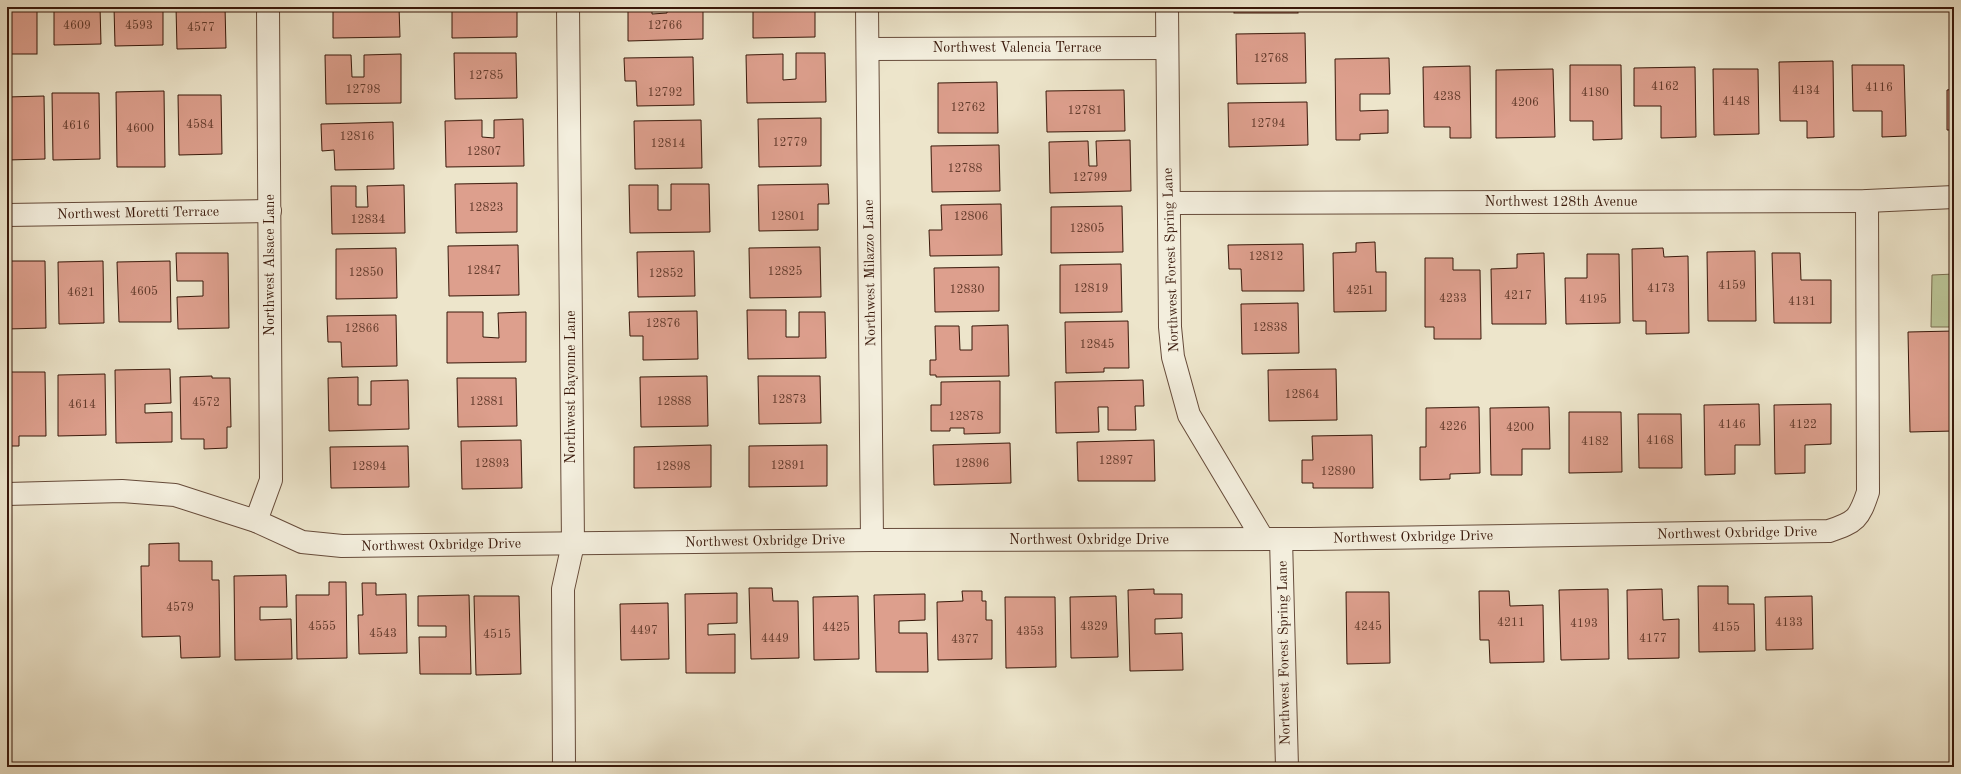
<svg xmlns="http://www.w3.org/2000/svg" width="1961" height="774" viewBox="0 0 1961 774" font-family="'Old Standard TT',serif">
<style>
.green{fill:#bac496;stroke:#7a6e50}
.building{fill:#dd9f8d;stroke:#39180a}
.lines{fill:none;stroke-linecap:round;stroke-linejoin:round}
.minor-casing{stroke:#664b3a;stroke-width:24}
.minor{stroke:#f3eedd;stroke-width:22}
.labels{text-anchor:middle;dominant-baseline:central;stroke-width:4;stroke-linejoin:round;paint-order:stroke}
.number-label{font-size:12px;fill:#623a2b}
.street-label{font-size:14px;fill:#39180a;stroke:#f3eedd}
</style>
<rect width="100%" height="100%" fill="#ede5cb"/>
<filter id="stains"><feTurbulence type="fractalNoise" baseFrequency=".005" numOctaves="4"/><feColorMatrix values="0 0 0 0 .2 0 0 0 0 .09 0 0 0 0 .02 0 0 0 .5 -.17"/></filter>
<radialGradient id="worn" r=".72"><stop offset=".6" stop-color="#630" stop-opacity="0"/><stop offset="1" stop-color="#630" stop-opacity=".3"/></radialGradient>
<!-- green -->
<polygon class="green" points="1954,274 1954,327 1931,327 1932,275"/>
<!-- building -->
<g class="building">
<rect x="7" y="7" width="30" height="47"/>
<polygon points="54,7 100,7 101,44 54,45"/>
<polygon points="114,7 163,7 163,45 115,46"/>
<polygon points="176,7 225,7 226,48 177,49"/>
<polygon points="333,7 399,7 400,37 333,38"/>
<polygon points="452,7 517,7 517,37 452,38"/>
<polygon points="628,7 652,7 652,14 667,13 667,7 703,7 703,39 628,41"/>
<polygon points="753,7 815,7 815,37 753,38"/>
<polygon points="929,7 1001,7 1001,8 929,9"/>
<rect x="1234" y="7" width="64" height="6"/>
<polygon points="1951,7 1954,7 1954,58 1952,58"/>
<polygon points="1305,33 1306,83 1237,84 1236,34"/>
<polygon points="454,53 516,53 517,98 455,99"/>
<polygon points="796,53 825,53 826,102 747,103 746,55 783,54 783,80 796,79"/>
<polygon points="401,54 401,103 326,104 325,55 351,55 352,77 364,77 364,55"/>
<polygon points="693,57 694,105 637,106 636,81 625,81 624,58"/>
<polygon points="1389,58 1390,94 1360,94 1360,111 1388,110 1388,133 1360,134 1360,140 1336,140 1335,59"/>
<polygon points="1833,61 1834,137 1807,138 1807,121 1780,121 1779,62"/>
<polygon points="1570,65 1621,65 1622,139 1593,140 1593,121 1570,121"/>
<polygon points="1852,65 1904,65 1906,136 1882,137 1882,111 1853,111"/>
<polygon points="1470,66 1471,138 1450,138 1450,127 1424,127 1423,67"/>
<polygon points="1695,67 1696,137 1661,138 1661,106 1634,106 1634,68"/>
<polygon points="1553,69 1555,137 1496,138 1496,70"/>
<polygon points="1713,69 1758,69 1759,134 1714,135"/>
<polygon points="997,82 998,133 938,133 938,83"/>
<polygon points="1954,89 1954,130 1947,130 1947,90"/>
<polygon points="1124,90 1125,131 1047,132 1046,91"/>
<polygon points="164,91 165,167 117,167 116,92"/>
<polygon points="52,93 99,93 100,159 53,160"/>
<polygon points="178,95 221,95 222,154 179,155"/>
<polygon points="44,96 45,159 7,160 7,97"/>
<polygon points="1307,102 1308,145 1229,147 1228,103"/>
<polygon points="821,118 821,166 759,167 758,119"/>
<polygon points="523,119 524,166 446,167 445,121 482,120 482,137 494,138 494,120"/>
<polygon points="701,120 702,168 635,169 634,121"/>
<polygon points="393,122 394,169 335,170 334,150 322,151 321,124"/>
<polygon points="1130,140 1131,191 1050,193 1049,142 1088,141 1089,166 1097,166 1096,141"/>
<polygon points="999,145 1000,191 932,192 931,146"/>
<polygon points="517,183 517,232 456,233 455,184"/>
<polygon points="671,184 709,184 710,232 630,233 629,185 658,185 658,210 671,210"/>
<polygon points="828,184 829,204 818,204 818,230 759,231 758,185"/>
<polygon points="404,185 405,233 332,234 331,186 356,186 356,207 368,207 367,186"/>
<polygon points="1001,204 1002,255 930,256 929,230 942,230 941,205"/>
<polygon points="1122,206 1123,252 1051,253 1051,207"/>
<polygon points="1375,242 1376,272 1386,272 1386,311 1334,312 1333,253 1356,252 1356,243"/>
<polygon points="1303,244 1304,291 1242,291 1241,269 1229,269 1228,245"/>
<polygon points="518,245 519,295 449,296 448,246"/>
<polygon points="820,247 821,297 750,298 749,248"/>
<polygon points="396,248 397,298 336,299 336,249"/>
<polygon points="1663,248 1664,257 1688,256 1689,333 1646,334 1646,321 1633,321 1632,249"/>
<polygon points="694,251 695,296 638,297 637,252"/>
<polygon points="1755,251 1756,321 1708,321 1707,252"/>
<polygon points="176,253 228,253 229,328 178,329 177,297 203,296 203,281 177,281"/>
<polygon points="1544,253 1546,324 1492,324 1491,269 1517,268 1517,254"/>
<polygon points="1772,253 1800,253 1801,280 1831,280 1831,323 1774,323"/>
<polygon points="1587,254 1619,254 1620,323 1566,324 1565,278 1587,278"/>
<polygon points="1425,258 1453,258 1453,270 1480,270 1481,339 1434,339 1434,327 1425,327"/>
<polygon points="7,261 45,261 46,328 7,329"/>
<polygon points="103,261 104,323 59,324 58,262"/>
<polygon points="170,261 171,322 119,322 117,262"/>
<polygon points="1121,264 1122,312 1060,313 1060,265"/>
<polygon points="999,267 999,311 935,312 934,268"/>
<polygon points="1298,303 1299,353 1242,354 1241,304"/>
<polygon points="747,310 786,310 786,337 799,337 799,312 825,312 826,358 748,359"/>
<polygon points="697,311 698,359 643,360 643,336 630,336 629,312"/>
<polygon points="447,312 483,312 483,337 499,338 498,313 526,312 526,362 447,363"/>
<polygon points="396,315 397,366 342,367 341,342 328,342 327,316"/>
<polygon points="1128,321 1129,368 1104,368 1104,372 1066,373 1065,322"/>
<polygon points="1008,325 1009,376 936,377 936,375 930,375 930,360 936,360 935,326 959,326 960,350 972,350 972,326"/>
<polygon points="1954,331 1954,431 1910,432 1908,332"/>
<polygon points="170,369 171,403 145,404 145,413 172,412 172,442 116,443 115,370"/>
<polygon points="1336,369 1337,420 1269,421 1268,370"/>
<polygon points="7,372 45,372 46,436 19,436 19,446 7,446"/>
<polygon points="105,374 106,435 58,436 58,375"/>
<polygon points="212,376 212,378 230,378 231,427 227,427 227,448 204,449 204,439 181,439 180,377"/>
<polygon points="707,376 708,426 641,427 640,377"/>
<polygon points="758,376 820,376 821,423 759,424"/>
<polygon points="358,377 358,405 371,405 371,381 408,380 409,429 329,431 328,378"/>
<polygon points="457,378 516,378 517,426 458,427"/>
<polygon points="1143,380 1144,406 1135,406 1136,430 1108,430 1108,407 1098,407 1099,432 1056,433 1055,382"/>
<polygon points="1000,381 1000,433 964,434 964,428 950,428 950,431 931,431 931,405 941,405 941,382"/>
<polygon points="1759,404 1760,445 1735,445 1735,474 1705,475 1704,405"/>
<polygon points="1831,404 1831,444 1805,445 1805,473 1775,474 1774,405"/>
<polygon points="1479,407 1480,473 1450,474 1450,479 1420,480 1420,447 1426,447 1426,408"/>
<polygon points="1549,407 1550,449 1522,449 1522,475 1491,475 1490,408"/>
<polygon points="1569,412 1621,412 1622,472 1569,473"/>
<polygon points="1638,414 1681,414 1682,468 1639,468"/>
<polygon points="1372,435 1373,488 1313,488 1313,483 1302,483 1302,460 1313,460 1312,436"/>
<polygon points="521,440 522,488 462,489 461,441"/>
<polygon points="1154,440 1155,481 1078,481 1077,442"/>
<polygon points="1010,443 1011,483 934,485 933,445"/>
<polygon points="711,445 711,487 634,488 634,447"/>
<polygon points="827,445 827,486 749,487 749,446"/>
<polygon points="408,446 409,487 331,488 330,447"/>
<polygon points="179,543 179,561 212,561 212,580 219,580 220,657 181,658 180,636 142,637 141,566 149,566 149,544"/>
<polygon points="286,575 287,607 260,607 260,620 291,619 292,659 235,660 234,576"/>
<polygon points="329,582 346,582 347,658 297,659 296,595 329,595"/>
<polygon points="362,583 376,583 376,595 406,594 407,653 359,654 358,615 363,615"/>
<polygon points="1698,586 1728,586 1728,604 1754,604 1755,651 1699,652"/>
<polygon points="749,588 772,588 773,601 798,601 799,658 751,659"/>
<polygon points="1154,589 1154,594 1182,594 1182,618 1155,619 1155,634 1182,633 1183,670 1130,671 1128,590"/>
<polygon points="1608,589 1609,659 1561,660 1559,590"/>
<polygon points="1662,589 1663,620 1679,619 1679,658 1628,659 1627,590"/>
<polygon points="962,591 982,591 982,601 986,601 986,620 992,620 992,659 938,660 937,602 963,601"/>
<polygon points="1479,591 1509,591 1510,606 1543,605 1544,662 1490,663 1489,640 1480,640"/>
<polygon points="1346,592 1389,592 1390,663 1347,664"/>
<polygon points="737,593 737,623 708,624 708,635 735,634 735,673 686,673 685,594"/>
<polygon points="925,594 925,620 899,621 899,633 927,633 928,672 876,672 874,595"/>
<polygon points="469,595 471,674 420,674 419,637 446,637 446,626 418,626 418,596"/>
<polygon points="474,596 519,596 521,674 476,675"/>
<polygon points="858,596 859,659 814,660 813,597"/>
<polygon points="1116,596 1118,657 1071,658 1070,597"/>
<polygon points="1812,596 1813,649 1766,650 1765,597"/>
<polygon points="1005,597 1055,597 1056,667 1006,668"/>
<polygon points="668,603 669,659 621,660 620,604"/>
</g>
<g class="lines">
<defs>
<g id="minor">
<polyline points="867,7 872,540"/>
<polyline points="1167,7 1170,327 1173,357 1189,415 1263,539"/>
<polyline points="868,49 1167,48"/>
<polyline points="1169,203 1867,201 1954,197"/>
<polyline points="7,215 270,211"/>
<path d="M 7,494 L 122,491 L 175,495 L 256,521 L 302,542 L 342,546 L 872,540 L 1310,539 L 1829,531 C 1856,522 1859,519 1868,492 L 1867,201"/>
<polyline points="256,521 271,480 268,7"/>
<polyline points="1281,539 1287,767"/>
<polyline points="564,767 563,589 573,544 568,7"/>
</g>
</defs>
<!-- minor casing -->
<use href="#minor" class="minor-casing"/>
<!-- minor -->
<use href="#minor" class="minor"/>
</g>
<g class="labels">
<!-- number labels -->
<g class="number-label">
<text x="77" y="26">4609</text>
<text x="139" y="26">4593</text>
<text x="665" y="26">12766</text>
<text x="201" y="28">4577</text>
<text x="1271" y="59">12768</text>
<text x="486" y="76">12785</text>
<text x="1665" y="87">4162</text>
<text x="1879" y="88">4116</text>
<text x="363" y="90">12798</text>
<text x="1806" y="91">4134</text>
<text x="665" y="93">12792</text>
<text x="1595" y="93">4180</text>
<text x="1447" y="97">4238</text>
<text x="1736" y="102">4148</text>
<text x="1525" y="103">4206</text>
<text x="968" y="108">12762</text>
<text x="1085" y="111">12781</text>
<text x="1268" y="124">12794</text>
<text x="200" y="125">4584</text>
<text x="76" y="126">4616</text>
<text x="140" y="129">4600</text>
<text x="357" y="137">12816</text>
<text x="790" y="143">12779</text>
<text x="668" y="144">12814</text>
<text x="484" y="152">12807</text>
<text x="965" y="169">12788</text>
<text x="1090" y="178">12799</text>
<text x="486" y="208">12823</text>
<text x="788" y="217">12801</text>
<text x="971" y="217">12806</text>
<text x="368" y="220">12834</text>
<text x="1087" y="229">12805</text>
<text x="1266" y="257">12812</text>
<text x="484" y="271">12847</text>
<text x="785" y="272">12825</text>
<text x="366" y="273">12850</text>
<text x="666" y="274">12852</text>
<text x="1732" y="286">4159</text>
<text x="1091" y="289">12819</text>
<text x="1661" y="289">4173</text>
<text x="967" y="290">12830</text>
<text x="1360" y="291">4251</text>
<text x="144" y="292">4605</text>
<text x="81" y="293">4621</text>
<text x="1518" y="296">4217</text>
<text x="1453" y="299">4233</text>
<text x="1593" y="300">4195</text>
<text x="1802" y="302">4131</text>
<text x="663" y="324">12876</text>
<text x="1270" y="328">12838</text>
<text x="362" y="329">12866</text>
<text x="1097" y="345">12845</text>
<text x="1302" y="395">12864</text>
<text x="789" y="400">12873</text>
<text x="487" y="402">12881</text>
<text x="674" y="402">12888</text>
<text x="206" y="403">4572</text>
<text x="82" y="405">4614</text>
<text x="966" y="417">12878</text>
<text x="1732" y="425">4146</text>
<text x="1803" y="425">4122</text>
<text x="1453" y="427">4226</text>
<text x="1520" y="428">4200</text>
<text x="1660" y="441">4168</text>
<text x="1595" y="442">4182</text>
<text x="1116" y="461">12897</text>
<text x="492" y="464">12893</text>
<text x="972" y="464">12896</text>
<text x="788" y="466">12891</text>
<text x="369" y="467">12894</text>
<text x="673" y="467">12898</text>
<text x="1338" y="472">12890</text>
<text x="180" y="608">4579</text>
<text x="1511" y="623">4211</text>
<text x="1789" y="623">4133</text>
<text x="1584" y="624">4193</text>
<text x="322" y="627">4555</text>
<text x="1094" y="627">4329</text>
<text x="1368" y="627">4245</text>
<text x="836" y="628">4425</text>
<text x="1726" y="628">4155</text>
<text x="644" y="631">4497</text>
<text x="1030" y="632">4353</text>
<text x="383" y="634">4543</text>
<text x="497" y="635">4515</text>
<text x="775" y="639">4449</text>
<text x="1653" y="639">4177</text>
<text x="965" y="640">4377</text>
</g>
<!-- street labels -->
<g class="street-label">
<text x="1017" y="48">Northwest Valencia Terrace</text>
<text x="1561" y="202">Northwest 128th Avenue</text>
<text transform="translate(138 213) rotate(-1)">Northwest Moretti Terrace</text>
<text transform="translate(1171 260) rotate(-92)">Northwest Forest Spring Lane</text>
<text transform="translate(270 265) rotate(-90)">Northwest Alsace Lane</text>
<text transform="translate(870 273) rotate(-91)">Northwest Milazzo Lane</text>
<text transform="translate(571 387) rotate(-90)">Northwest Bayonne Lane</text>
<text transform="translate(1737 533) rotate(-1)">Northwest Oxbridge Drive</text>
<text transform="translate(1413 537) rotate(-1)">Northwest Oxbridge Drive</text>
<text x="1089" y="540">Northwest Oxbridge Drive</text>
<text transform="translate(765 541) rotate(-1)">Northwest Oxbridge Drive</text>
<text transform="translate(441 545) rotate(-1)">Northwest Oxbridge Drive</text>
<text transform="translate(1284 653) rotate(-91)">Northwest Forest Spring Lane</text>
</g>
</g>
<!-- margin -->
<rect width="1961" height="774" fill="none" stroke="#ede5cb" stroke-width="24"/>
<rect x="8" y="8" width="1945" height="758" fill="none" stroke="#39180a" stroke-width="2"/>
<rect x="12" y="12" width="1937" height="750" fill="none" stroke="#39180a"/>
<rect width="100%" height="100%" filter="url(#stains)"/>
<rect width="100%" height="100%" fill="url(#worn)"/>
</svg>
